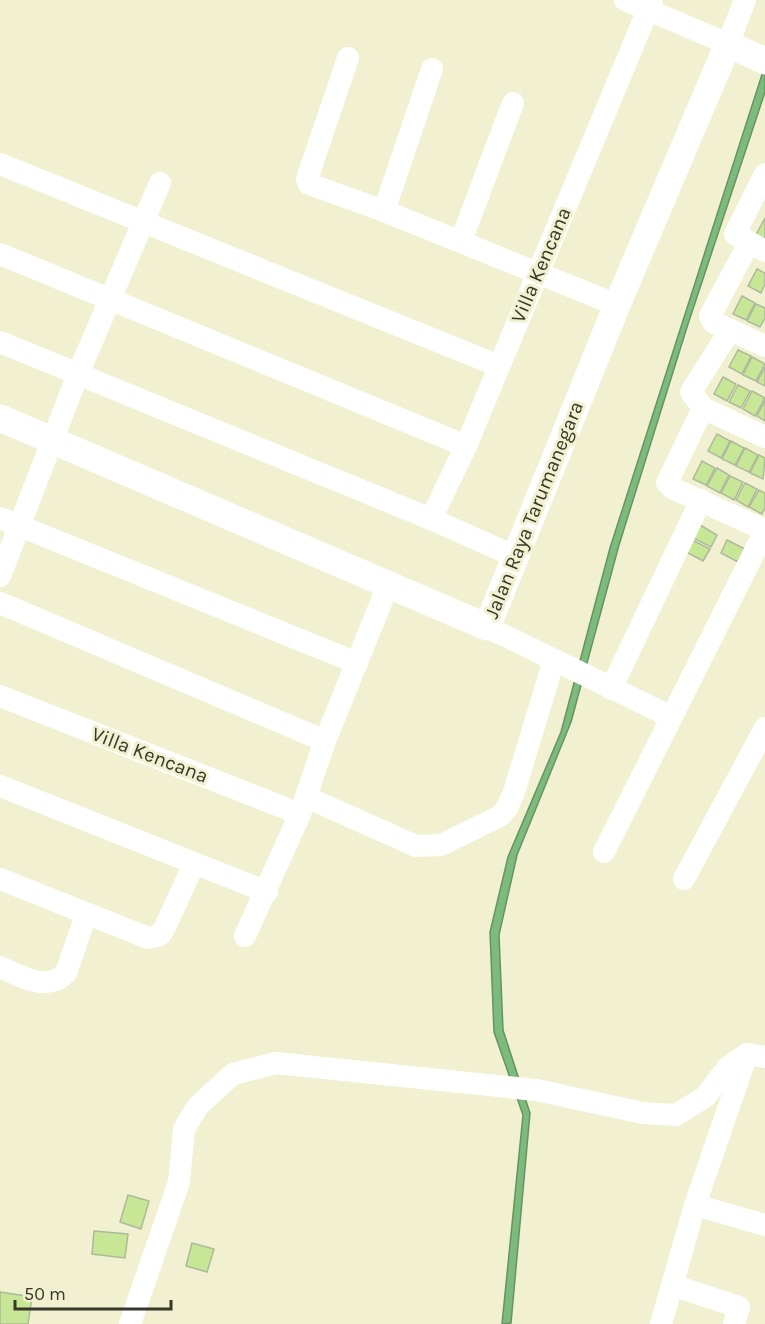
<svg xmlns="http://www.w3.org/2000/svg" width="765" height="1324" viewBox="0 0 765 1324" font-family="Karla,sans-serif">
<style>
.water{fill:#7cbb7b;stroke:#679363;stroke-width:1.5}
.building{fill:#c8e796;stroke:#adb99c;stroke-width:1.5}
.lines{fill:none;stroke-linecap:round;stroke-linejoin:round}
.minor{stroke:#fff;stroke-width:22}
.tertiary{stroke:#fff;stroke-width:27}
.labels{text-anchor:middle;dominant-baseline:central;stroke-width:6;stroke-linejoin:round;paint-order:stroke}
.street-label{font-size:20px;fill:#37372a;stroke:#f1f1d1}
</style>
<rect width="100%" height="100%" fill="#f1f1d1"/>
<!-- water -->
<polygon class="water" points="765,65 765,92 688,324 619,545 571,722 517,855 499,935 503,1030 530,1113 511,1323 502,1324 523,1115 494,1032 490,932 508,857 561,732 610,548"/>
<!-- building -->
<g class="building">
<polygon points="765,218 765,239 756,235"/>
<polygon points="757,269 765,273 765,284 761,293 748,286"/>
<polygon points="742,296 755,303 746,320 733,314"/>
<polygon points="756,304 765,308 765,318 760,327 747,321"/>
<polygon points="738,350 751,356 742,374 729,367"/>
<polygon points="752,357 765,364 756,381 743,375"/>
<polygon points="765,367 765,386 757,382"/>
<polygon points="723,377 736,384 727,401 714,394"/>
<polygon points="738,385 750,391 741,408 729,402"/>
<polygon points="752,391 765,398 755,416 743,409"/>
<polygon points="765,400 765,421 757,416"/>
<polygon points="717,434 730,441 721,458 708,451"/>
<polygon points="731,441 744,448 735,465 722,459"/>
<polygon points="745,448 758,455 749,472 736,466"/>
<polygon points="759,455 765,458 763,479 750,473"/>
<polygon points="702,461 715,468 706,485 693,479"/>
<polygon points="717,468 729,475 720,493 707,486"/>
<polygon points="730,476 743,482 734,500 721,493"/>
<polygon points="745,483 757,489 748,507 736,500"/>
<polygon points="759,490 765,493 765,508 762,514 749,507"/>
<polygon points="700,525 717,535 711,547 693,538"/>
<polygon points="692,540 710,549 703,561 686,552"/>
<polygon points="727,540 745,549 738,562 721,553"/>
<polygon points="128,1195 149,1201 141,1229 120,1222"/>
<polygon points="94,1231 128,1234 125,1258 92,1254"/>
<polygon points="192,1243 214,1249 207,1272 186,1266"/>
<polygon points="0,1292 32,1297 28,1324 0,1324"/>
</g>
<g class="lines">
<!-- minor -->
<g class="minor">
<polyline points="625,0 728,44 745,0"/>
<polyline points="348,58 307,179 309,184 384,211 617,305"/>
<polyline points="0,164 499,366"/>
<polyline points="765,174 735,234 765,251"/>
<polyline points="384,211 432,69"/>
<polyline points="461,241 513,103"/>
<polyline points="749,243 710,316 713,322 765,346"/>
<polyline points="0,254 466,446"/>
<polyline points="730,330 691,392 703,408 765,437"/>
<polyline points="0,342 431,519"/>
<polyline points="703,408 667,483 672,488 765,530"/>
<polyline points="0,518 357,663"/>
<polyline points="516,557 431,519 466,446 652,0"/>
<polyline points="0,576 78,374 160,183"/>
<polyline points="0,603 325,741"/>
<polyline points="487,627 671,717"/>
<polyline points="611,689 701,500"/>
<polyline points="0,696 300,814"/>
<polyline points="0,786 267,892"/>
<polyline points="306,797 416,846 441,845 500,816 507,808 514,792 554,660"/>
<polyline points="604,852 765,531"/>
<polyline points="0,879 148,938 160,935 165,927 194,864"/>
<polyline points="684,879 765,728"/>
<polyline points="245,936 300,814 325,741 389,583"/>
<path d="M 0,967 C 21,976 47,993 66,973 L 86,915"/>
<polyline points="695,1205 765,1225"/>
<polyline points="672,1285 739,1307 734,1324"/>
<polyline points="130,1324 179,1182 184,1129 198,1106 233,1074 276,1063 536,1090 643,1113 676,1115 705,1097 728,1067 747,1054 765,1057"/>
<polyline points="661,1324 695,1205 747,1054"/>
</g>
<!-- tertiary -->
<polyline class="tertiary" points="0,418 487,627 617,305 728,44 765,61"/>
</g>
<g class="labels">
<!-- street labels -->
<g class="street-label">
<text transform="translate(541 265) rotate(-67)">Villa Kencana</text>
<text transform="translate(534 510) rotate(-68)">Jalan Raya Tarumanegara</text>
<text transform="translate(150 755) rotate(21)">Villa Kencana</text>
</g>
</g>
<!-- scale -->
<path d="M15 1300v9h156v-9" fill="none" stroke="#37372a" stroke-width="3"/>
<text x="24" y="1300" font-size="18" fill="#37372a" stroke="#f1f1d1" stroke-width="4.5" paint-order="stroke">50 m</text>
</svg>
